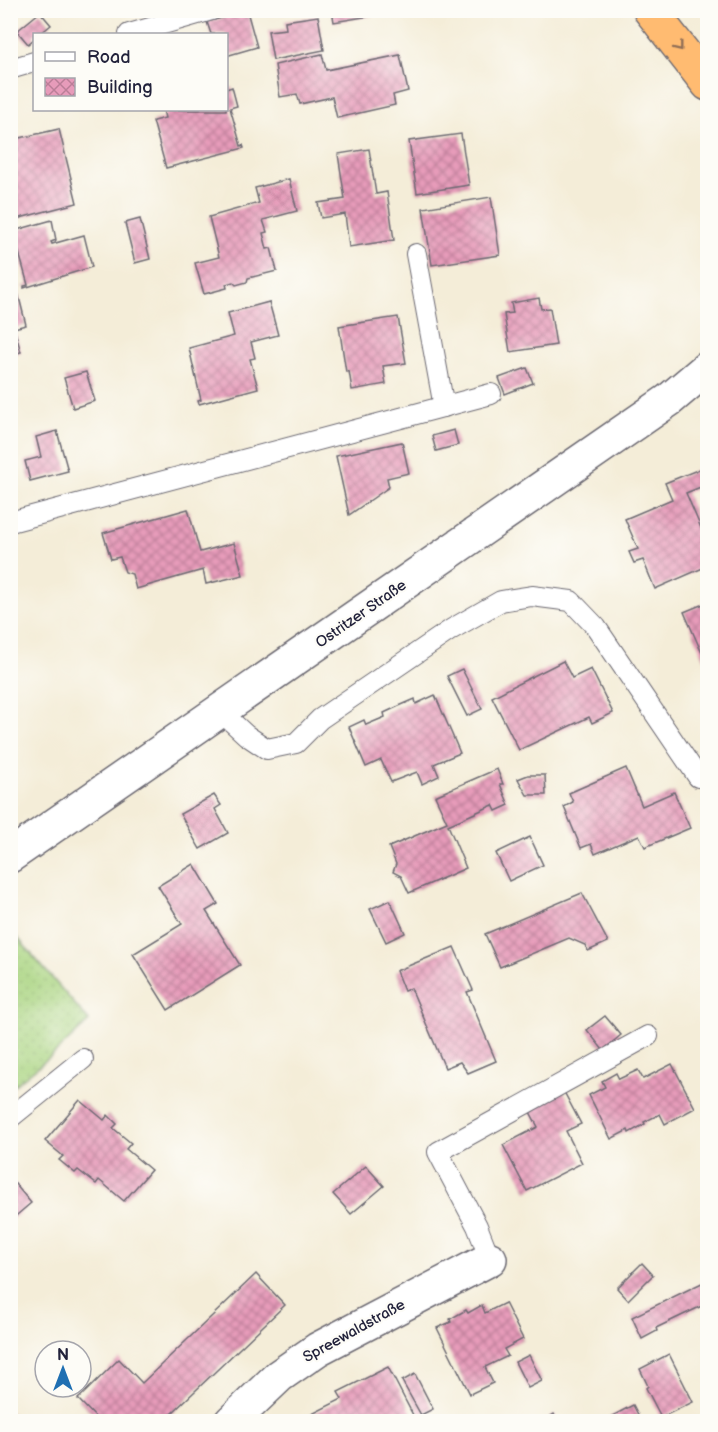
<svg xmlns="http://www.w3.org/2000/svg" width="718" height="1432" viewBox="0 0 718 1432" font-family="'Balsamiq Sans',sans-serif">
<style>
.grass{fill:url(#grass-dots);stroke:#667b5e;stroke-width:1.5}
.building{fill:url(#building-cross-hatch)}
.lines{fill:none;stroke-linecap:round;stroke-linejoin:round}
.service-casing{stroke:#6c6972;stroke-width:22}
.minor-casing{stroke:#6c6972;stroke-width:36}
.motorway-casing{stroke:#6c6972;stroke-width:36}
.service{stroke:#fff;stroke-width:20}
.minor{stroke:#fff;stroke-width:33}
.motorway{stroke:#ffbb71;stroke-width:33}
.oneway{stroke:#906e56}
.labels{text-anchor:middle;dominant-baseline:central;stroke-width:4.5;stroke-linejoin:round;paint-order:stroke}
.street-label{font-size:15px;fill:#22223b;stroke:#fdfcf7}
</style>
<defs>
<pattern id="grass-dots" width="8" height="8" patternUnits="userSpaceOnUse" patternTransform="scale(1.5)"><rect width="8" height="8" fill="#a9d480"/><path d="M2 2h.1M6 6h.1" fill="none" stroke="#91b670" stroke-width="1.8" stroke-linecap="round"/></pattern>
<pattern id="building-cross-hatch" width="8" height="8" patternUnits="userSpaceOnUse" patternTransform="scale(1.5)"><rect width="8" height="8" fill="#e79bba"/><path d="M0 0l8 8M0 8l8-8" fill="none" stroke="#bb7e98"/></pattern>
</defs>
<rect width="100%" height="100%" fill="#fdfcf7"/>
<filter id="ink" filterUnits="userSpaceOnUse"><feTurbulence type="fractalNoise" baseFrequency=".0167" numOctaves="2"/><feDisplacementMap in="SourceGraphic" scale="12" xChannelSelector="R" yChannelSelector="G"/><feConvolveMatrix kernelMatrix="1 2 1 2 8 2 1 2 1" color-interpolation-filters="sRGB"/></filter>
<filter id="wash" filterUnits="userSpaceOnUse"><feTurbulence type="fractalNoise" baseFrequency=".008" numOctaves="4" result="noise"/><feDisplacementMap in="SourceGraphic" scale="24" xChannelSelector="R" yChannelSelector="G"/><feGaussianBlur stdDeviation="1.35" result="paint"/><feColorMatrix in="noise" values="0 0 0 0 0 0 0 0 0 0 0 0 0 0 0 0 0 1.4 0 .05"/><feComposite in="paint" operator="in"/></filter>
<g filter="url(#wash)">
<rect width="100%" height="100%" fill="#f4edd8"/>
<!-- grass -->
<polygon class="grass" points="10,929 89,1021 55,1053 11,1088"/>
<g id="blocks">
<!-- building -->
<g class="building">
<polygon points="332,10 382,10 382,14 334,22"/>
<polygon points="247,11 257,47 226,56 226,34 211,34 207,22"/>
<polygon points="40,12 51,25 40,34 34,34 34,39 28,44 17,31"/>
<polygon points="318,16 324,50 273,60 268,31 286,29 285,21"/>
<polygon points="322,54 326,70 400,55 408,91 393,95 395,105 337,118 332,97 300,104 297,94 280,97 275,65"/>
<polygon points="232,87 237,106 230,108 241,146 243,145 244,148 166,168 153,121 165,118 163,110 226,110 226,89"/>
<polygon points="59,129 77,203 16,219 10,197 10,149 13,148 11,140"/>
<polygon points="461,134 469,185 417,193 409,141"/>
<polygon points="369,149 376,194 387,192 394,240 349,247 345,214 321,218 318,203 345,199 338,154"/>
<polygon points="289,179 297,211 263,220 267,232 263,233 267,249 271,248 277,271 248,278 247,282 236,285 233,282 226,284 227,288 204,294 195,263 219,257 209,217 259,203 255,188"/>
<polygon points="491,197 500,255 432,265 423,208"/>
<polygon points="140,219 150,259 135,263 125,223"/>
<polygon points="52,220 56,240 51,242 52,244 84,235 92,267 24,288 24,286 28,285 13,231"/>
<polygon points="17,289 26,325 14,328 21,352 10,355 10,291"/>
<polygon points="539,298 541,309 550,308 556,345 510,352 504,314 513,313 511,303"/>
<polygon points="269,302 278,335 251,342 255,358 250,359 258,388 199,404 198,401 201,400 189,348 234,336 228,313"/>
<polygon points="398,317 406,363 383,366 386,384 352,390 349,371 346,372 339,326"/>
<polygon points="527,368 533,383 505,394 499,378"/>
<polygon points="86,372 95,401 73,408 64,378"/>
<polygon points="454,430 458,445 436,451 432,436"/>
<polygon points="57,431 68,471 30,481 25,461 41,457 36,437"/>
<polygon points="402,442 409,473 387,478 389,487 349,515 336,456"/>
<polygon points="707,466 708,484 686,493 701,528 708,525 707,574 705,567 655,589 643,560 634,563 629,552 638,549 625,519 672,499 665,483"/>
<polygon points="188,509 200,552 234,543 243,575 206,584 203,570 136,589 132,574 125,572 120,557 111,559 103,533"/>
<polygon points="708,602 708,667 684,612"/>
<polygon points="563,661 572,678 591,669 613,713 592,723 589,717 519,750 492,697"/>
<polygon points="462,669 482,709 467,716 447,676"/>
<polygon points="435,695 460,753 434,764 439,776 422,784 417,772 391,782 381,760 366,767 349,727 364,720 366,725 385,717 384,713 399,706 415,699 416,704"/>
<polygon points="626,768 642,806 674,792 690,828 645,847 639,835 595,854 591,844 581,848 564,807 573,802 569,793"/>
<polygon points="497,769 503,784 500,784 509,805 496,811 493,805 448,825 466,868 409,893 401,876 393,872 396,864 389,847 447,822 435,796"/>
<polygon points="528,775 545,775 546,795 527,795 518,779"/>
<polygon points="214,795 221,805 215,809 228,833 200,849 180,814"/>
<polygon points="530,837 543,865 509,881 496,853"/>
<polygon points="194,864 218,904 206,911 240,965 168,1010 133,954 182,924 158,886"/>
<polygon points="582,893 608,942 588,951 585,945 569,938 500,967 485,934"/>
<polygon points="390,900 405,933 386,942 370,909"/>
<polygon points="454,947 473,990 467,992 496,1061 468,1073 460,1062 445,1068 411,988 404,991 396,971"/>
<polygon points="605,1016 621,1035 603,1050 587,1030"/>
<polygon points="672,1064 695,1108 665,1124 660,1114 644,1122 645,1124 629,1133 628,1130 611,1139 589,1095 605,1087 602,1081 616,1073 619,1079 638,1070 643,1079"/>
<polygon points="563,1090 581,1124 566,1131 582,1163 527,1191 503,1145 538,1127 528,1108"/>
<polygon points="80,1100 104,1120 108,1115 117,1124 113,1128 131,1143 126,1149 151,1170 124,1201 99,1180 96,1184 78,1170 75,1173 59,1160 63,1156 45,1141"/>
<polygon points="366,1166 384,1186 351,1214 333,1194"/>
<polygon points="10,1178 31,1203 11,1220 10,1219"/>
<polygon points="642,1263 653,1275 628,1300 617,1288"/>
<polygon points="256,1274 285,1305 171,1414 178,1422 100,1422 78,1399 119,1359 142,1383"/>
<polygon points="708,1280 708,1303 656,1328 657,1331 642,1339 632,1317"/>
<polygon points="505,1303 523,1339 504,1349 508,1356 485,1367 493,1383 470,1394 437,1328 451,1322 450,1319 466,1310 468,1313 482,1305 485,1313"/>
<polygon points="669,1354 693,1402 662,1417 665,1422 652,1422 661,1417 646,1388 648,1386 640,1369"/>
<polygon points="529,1355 542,1381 528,1388 515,1362"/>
<polygon points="388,1367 414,1417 405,1422 312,1422 308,1416 342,1399 338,1392"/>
<polygon points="415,1374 433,1409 421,1415 402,1381"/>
<polygon points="633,1405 642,1422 601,1422"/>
<polygon points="10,1412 26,1422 10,1422"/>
<polygon points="554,1414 558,1422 542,1422"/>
</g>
</g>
</g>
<g filter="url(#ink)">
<use href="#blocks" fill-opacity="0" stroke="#6c6972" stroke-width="1.5"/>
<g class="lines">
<defs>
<g id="service">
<polyline points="129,34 212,10"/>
<polyline points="10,69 34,62"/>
<polyline points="416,254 444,407"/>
<polyline points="10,522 491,394"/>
<polyline points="220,711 246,735 267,749 296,743 320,719 452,629 501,601 532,596 571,601 596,627 698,777"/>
<polyline points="10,1118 83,1059"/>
<polyline points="490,1259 477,1226 438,1152 648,1036"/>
</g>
<g id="minor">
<polyline points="10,856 669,400 708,367"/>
<polyline points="231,1422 279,1376 318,1349 490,1259"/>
</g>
<polyline id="motorway" points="650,10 708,84"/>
</defs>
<!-- service casing -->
<use href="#service" class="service-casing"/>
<!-- minor casing -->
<use href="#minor" class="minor-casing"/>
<!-- motorway casing -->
<use href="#motorway" class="motorway-casing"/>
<!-- service -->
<use href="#service" class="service"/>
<!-- minor -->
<use href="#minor" class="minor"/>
<!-- motorway -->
<use href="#motorway" class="motorway"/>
</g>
<!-- one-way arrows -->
<defs><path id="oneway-chevron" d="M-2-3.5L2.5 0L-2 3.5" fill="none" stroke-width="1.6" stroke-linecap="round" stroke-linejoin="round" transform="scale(1.5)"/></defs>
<use class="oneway" href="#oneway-chevron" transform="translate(679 47) rotate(52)"/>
</g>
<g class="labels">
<!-- street labels -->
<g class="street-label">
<text transform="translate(361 614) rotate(-35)">Ostritzer Straße</text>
<text transform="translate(354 1331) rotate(-29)">Spreewaldstraße</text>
</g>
</g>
<!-- margin -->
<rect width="718" height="1432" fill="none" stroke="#fdfcf7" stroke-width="36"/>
<!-- legend -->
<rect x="33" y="33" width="195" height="78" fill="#fdfcf7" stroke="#a5a5ac" stroke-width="1.5"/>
<rect x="45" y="52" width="30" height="9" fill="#ffffff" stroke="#a5a5ac" stroke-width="1.5"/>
<text x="87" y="63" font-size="18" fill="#22223b">Road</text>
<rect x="45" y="78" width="30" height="18" fill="url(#building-cross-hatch)" stroke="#a5a5ac" stroke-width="1.5"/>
<text x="87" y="93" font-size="18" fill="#22223b">Building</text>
<!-- north arrow -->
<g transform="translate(63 1369)"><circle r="28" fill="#fdfcf7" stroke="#a5a5ac" stroke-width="1.5"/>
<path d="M0-4.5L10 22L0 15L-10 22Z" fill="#1f6fb2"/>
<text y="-9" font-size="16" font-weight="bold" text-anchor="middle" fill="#22223b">N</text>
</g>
</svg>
